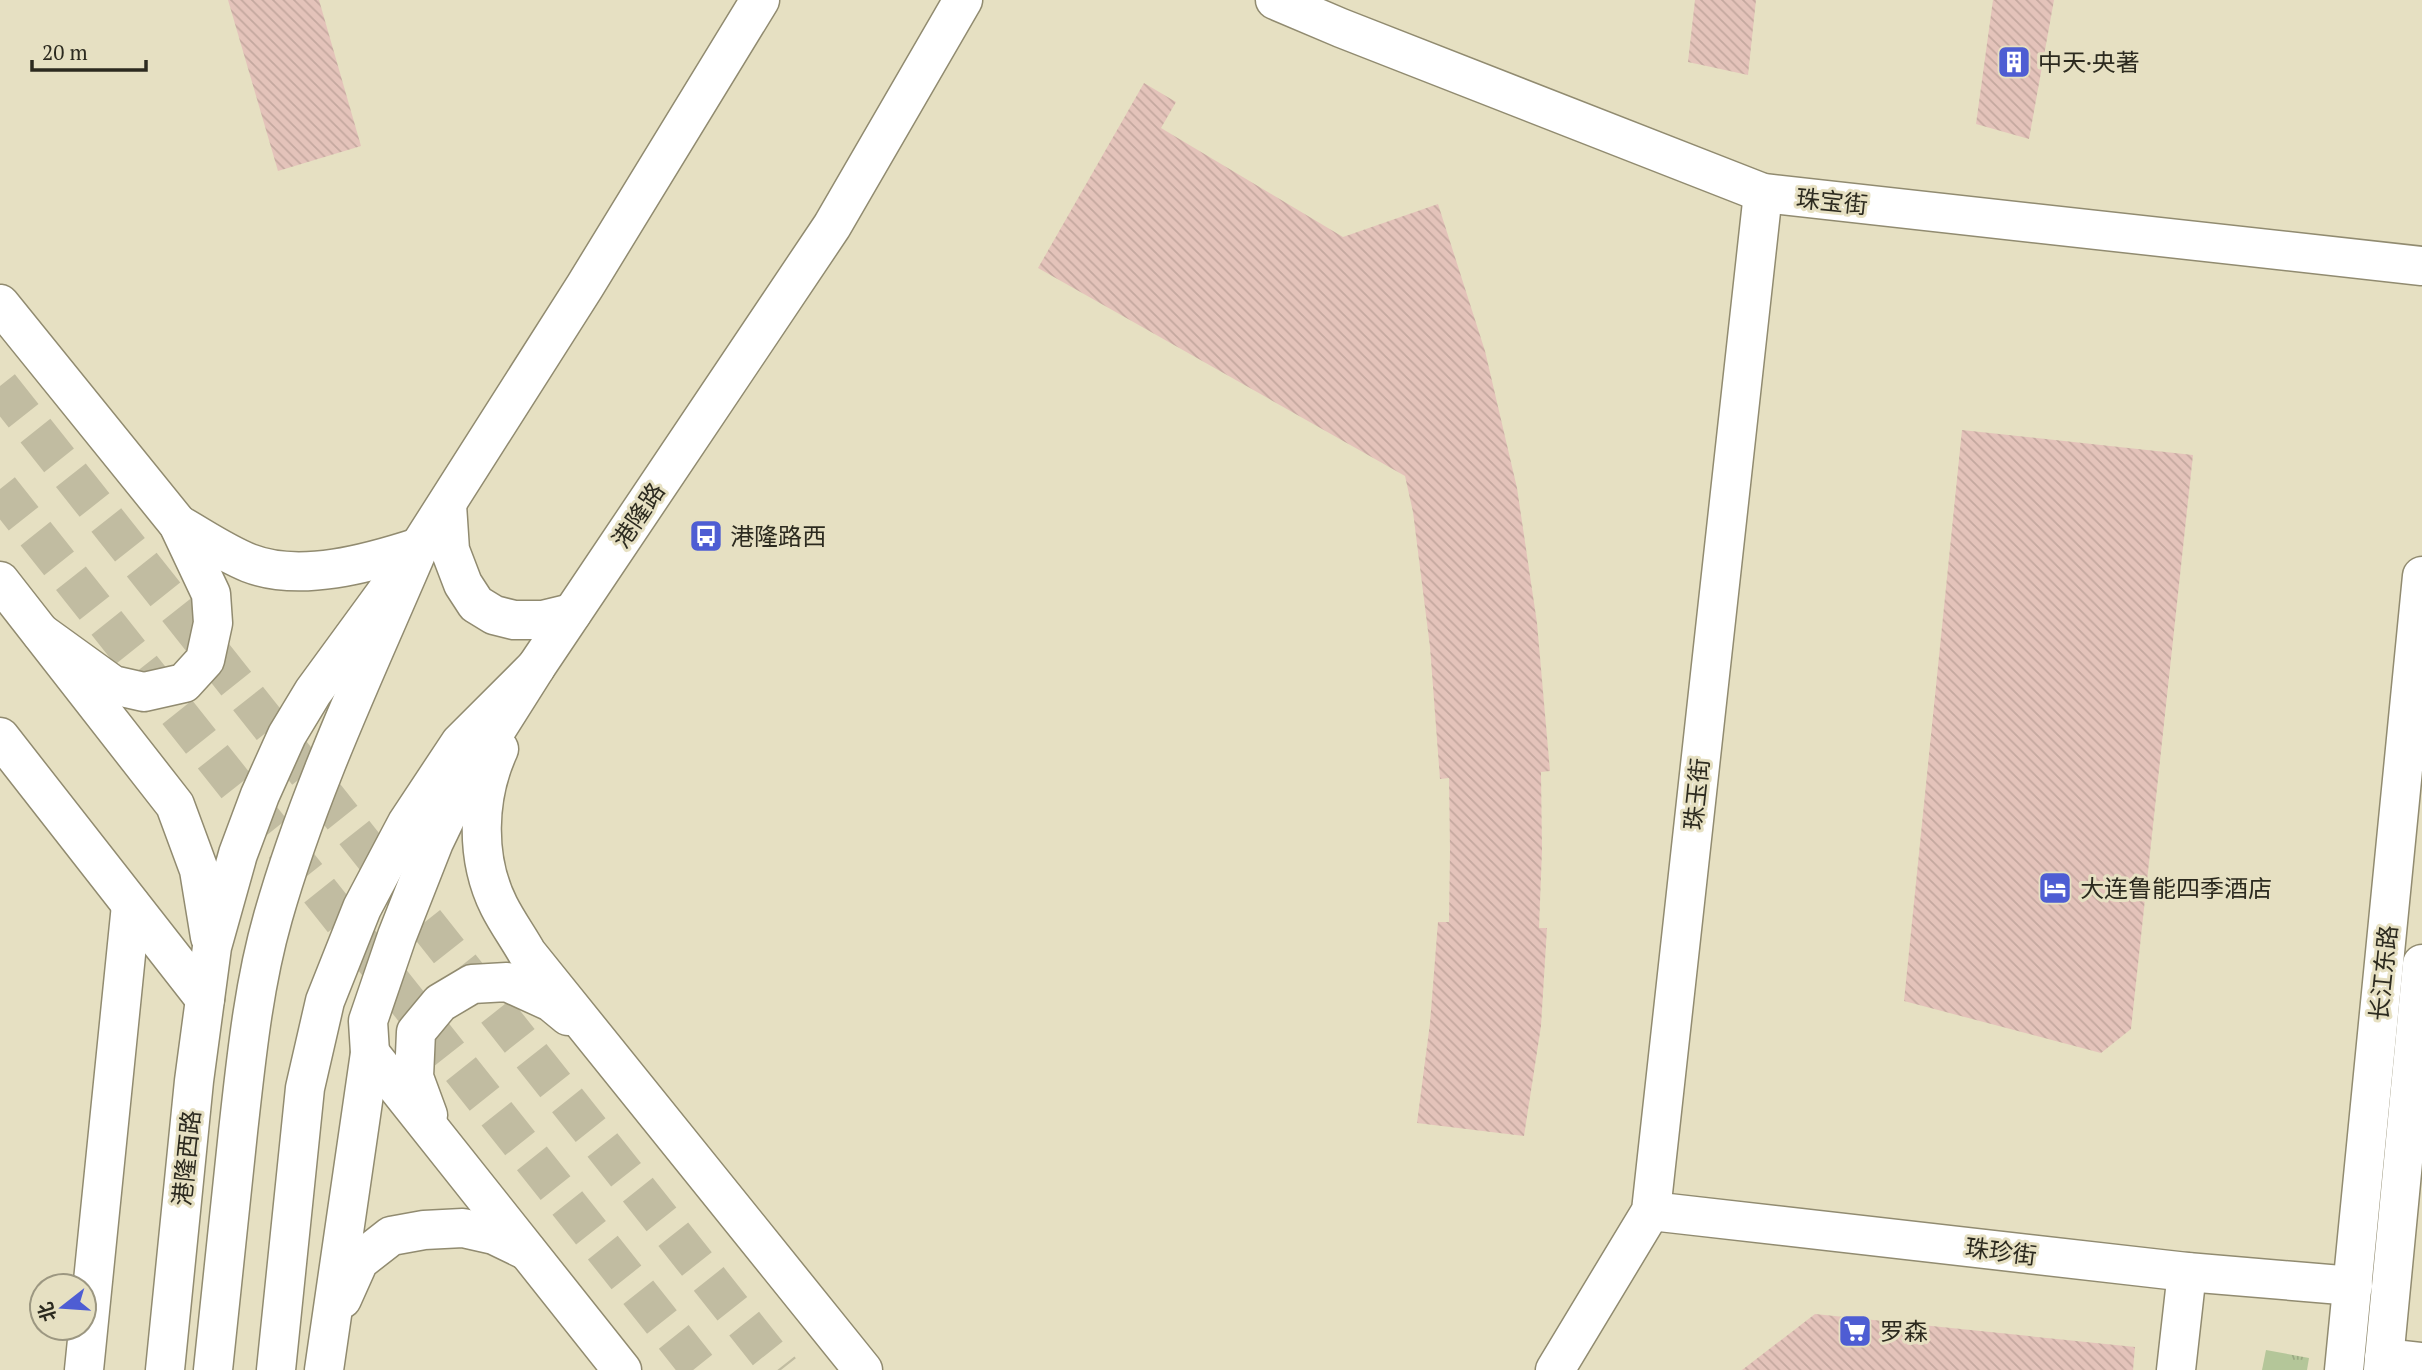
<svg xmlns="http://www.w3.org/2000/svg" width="2422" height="1370" viewBox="0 0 2422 1370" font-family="'PT Serif','Noto Sans SC',serif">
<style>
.grass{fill:url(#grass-tufts)}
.building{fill:url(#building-back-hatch)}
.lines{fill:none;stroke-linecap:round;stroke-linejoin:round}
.major-tunnel{stroke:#c1bca1;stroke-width:38;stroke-dasharray:38 19;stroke-linecap:butt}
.minor-casing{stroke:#918b70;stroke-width:41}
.major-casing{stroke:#918b70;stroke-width:41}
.highway-casing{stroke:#918b70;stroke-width:41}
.minor{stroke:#fff;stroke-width:38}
.major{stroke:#fff;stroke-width:38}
.highway{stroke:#fff;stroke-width:38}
.labels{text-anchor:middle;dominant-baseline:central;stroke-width:6;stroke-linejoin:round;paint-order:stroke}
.poi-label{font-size:24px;fill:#2c2a1f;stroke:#e6e0c2;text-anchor:start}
.street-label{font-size:24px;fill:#2c2a1f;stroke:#e6e0c2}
</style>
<defs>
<pattern id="grass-tufts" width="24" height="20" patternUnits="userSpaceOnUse" patternTransform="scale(1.75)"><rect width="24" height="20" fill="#b4c699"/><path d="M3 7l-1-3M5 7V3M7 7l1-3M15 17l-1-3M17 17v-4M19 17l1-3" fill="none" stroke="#9baa83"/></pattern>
<pattern id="building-back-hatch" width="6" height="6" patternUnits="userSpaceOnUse" patternTransform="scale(1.75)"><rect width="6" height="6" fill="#e4c3ba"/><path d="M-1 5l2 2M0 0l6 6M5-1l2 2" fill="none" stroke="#c4a89f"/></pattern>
</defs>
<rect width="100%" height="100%" fill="#e6e0c2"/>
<!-- grass -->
<polygon class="grass" points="2266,1350 2309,1358 2307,1370 2262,1370"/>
<!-- building -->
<g class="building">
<polygon points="228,0 319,0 361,146 278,171"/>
<polygon points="1695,0 1756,0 1748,75 1688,62"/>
<polygon points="1993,0 2054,0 2029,139 1976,124"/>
<polygon points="1144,83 1176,102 1161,128 1343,237 1438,204 1485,351 1517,488 1537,623 1550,771 1541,772 1542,850 1539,928 1547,928 1541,1026 1524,1136 1417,1123 1430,1023 1438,922 1449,922 1450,850 1449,778 1440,779 1430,647 1413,512 1405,476 1038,268"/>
<polygon points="1962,430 2193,455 2131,1029 2101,1053 1904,1001"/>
<polygon points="1815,1314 2135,1347 2133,1370 1742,1370"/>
</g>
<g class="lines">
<!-- major-tunnel -->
<g class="major-tunnel">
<polyline points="0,386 781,1370"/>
<polyline points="0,489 700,1370"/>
</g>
<defs>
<g id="minor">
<polyline points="1275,0 1341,28 1763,193 2422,266"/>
<polyline points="0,737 205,999"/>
<polyline points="1651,1211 2187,1272 2353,1286"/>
<polyline points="2384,1358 2422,1362"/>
<polyline points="84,1370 131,905"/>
<polyline points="1555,1370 1651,1211 1763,193"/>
<polyline points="2176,1370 2187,1272"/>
</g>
<g id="major">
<polyline points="0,304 178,524 211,594 213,623 205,660 184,683 144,692 113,685 41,633"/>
<polyline points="447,505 450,550 463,584 476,604 494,615 514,620 543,620 572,613"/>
<path d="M 178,524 C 201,537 224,553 249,563 C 300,583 370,563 419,547"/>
<polyline points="0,581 175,805 199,870 210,937"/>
<path d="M 499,749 C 477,797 475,858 499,906 C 507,922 518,937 527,953 L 863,1370"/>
<polyline points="370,1053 622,1370"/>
<polyline points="428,1115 414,1077 416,1032 440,1003 472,984 507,982 551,1002 568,1016"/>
<polyline points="342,1299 359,1261 391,1236 424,1230 463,1228 494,1235 527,1251"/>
<polyline points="165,1370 194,1081 212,947 238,854 260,795 287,735 313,692 419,547 585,286 760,0"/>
<polyline points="324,1370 370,1053 368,1021 397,936 434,842 461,786 536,667 832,226 963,0"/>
</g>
<g id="highway">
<path d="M 213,1370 C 221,1291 230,1212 238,1132 C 246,1061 253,987 273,917 C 309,790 367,669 419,547"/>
<polyline points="276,1370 305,1088 325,1001 362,908 407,823 460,743 536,667"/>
<polyline points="2344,1370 2422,576"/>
<polyline points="2383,1370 2422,964"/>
</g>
</defs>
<!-- minor casing -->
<use href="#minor" class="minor-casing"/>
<!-- major casing -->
<use href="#major" class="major-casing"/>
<!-- highway casing -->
<use href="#highway" class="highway-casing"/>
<!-- minor -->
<use href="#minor" class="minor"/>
<!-- major -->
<use href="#major" class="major"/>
<!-- highway -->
<use href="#highway" class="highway"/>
</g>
<!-- icons -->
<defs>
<symbol id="building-square" viewBox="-11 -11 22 22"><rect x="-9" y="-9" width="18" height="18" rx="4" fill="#4e5dd3" stroke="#e6e0c2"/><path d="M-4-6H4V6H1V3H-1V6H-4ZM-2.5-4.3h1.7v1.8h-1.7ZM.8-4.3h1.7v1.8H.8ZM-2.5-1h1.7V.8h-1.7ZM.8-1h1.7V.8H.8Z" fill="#fff"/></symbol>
<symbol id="bus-square" viewBox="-11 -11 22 22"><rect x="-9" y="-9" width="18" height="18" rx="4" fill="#4e5dd3" stroke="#e6e0c2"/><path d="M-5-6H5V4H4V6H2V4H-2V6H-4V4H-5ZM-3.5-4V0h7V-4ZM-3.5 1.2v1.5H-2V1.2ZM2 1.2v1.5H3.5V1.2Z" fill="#fff"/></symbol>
<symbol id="hotel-square" viewBox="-11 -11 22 22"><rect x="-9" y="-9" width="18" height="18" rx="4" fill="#4e5dd3" stroke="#e6e0c2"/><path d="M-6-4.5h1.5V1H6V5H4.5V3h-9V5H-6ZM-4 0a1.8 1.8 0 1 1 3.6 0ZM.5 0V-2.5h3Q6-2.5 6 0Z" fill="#fff"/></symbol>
<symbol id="supermarket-square" viewBox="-11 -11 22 22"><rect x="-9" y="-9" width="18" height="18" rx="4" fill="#4e5dd3" stroke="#e6e0c2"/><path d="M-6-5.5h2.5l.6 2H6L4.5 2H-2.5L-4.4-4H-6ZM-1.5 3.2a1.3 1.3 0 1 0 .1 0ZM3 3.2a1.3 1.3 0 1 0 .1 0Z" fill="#fff"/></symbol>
</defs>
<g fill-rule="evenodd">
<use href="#building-square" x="1995" y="43" width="38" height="38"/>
<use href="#bus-square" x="687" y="517" width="38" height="38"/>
<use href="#hotel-square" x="2036" y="869" width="38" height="38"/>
<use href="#supermarket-square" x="1836" y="1312" width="38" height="38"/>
</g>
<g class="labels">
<!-- poi labels -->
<g class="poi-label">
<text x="2038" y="62">中天·央著</text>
<text x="730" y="536">港隆路西</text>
<text x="2080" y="888">大连鲁能四季酒店</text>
<text x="1880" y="1331">罗森</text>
</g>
<!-- street labels -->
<g class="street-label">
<text transform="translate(1832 201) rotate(6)">珠宝街</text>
<text transform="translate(638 515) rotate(-56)">港隆路</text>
<text transform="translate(1696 794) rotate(-84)">珠玉街</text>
<text transform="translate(2383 973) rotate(-84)">长江东路</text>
<text transform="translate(186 1158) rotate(-84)">港隆西路</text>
<text transform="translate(2001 1251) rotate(7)">珠珍街</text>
</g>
</g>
<!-- north arrow -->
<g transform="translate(63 1307) rotate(253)"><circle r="33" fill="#e6e0c2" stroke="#9c9781" stroke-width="2"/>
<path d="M0-5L12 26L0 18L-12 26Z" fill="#4e5dd3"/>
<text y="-10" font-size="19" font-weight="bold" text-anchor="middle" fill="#2c2a1f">北</text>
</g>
<!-- scale -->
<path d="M32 60v10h114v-10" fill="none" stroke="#2c2a1f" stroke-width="3.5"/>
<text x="42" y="60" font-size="21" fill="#2c2a1f" stroke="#e6e0c2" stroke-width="5" paint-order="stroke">20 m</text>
</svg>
